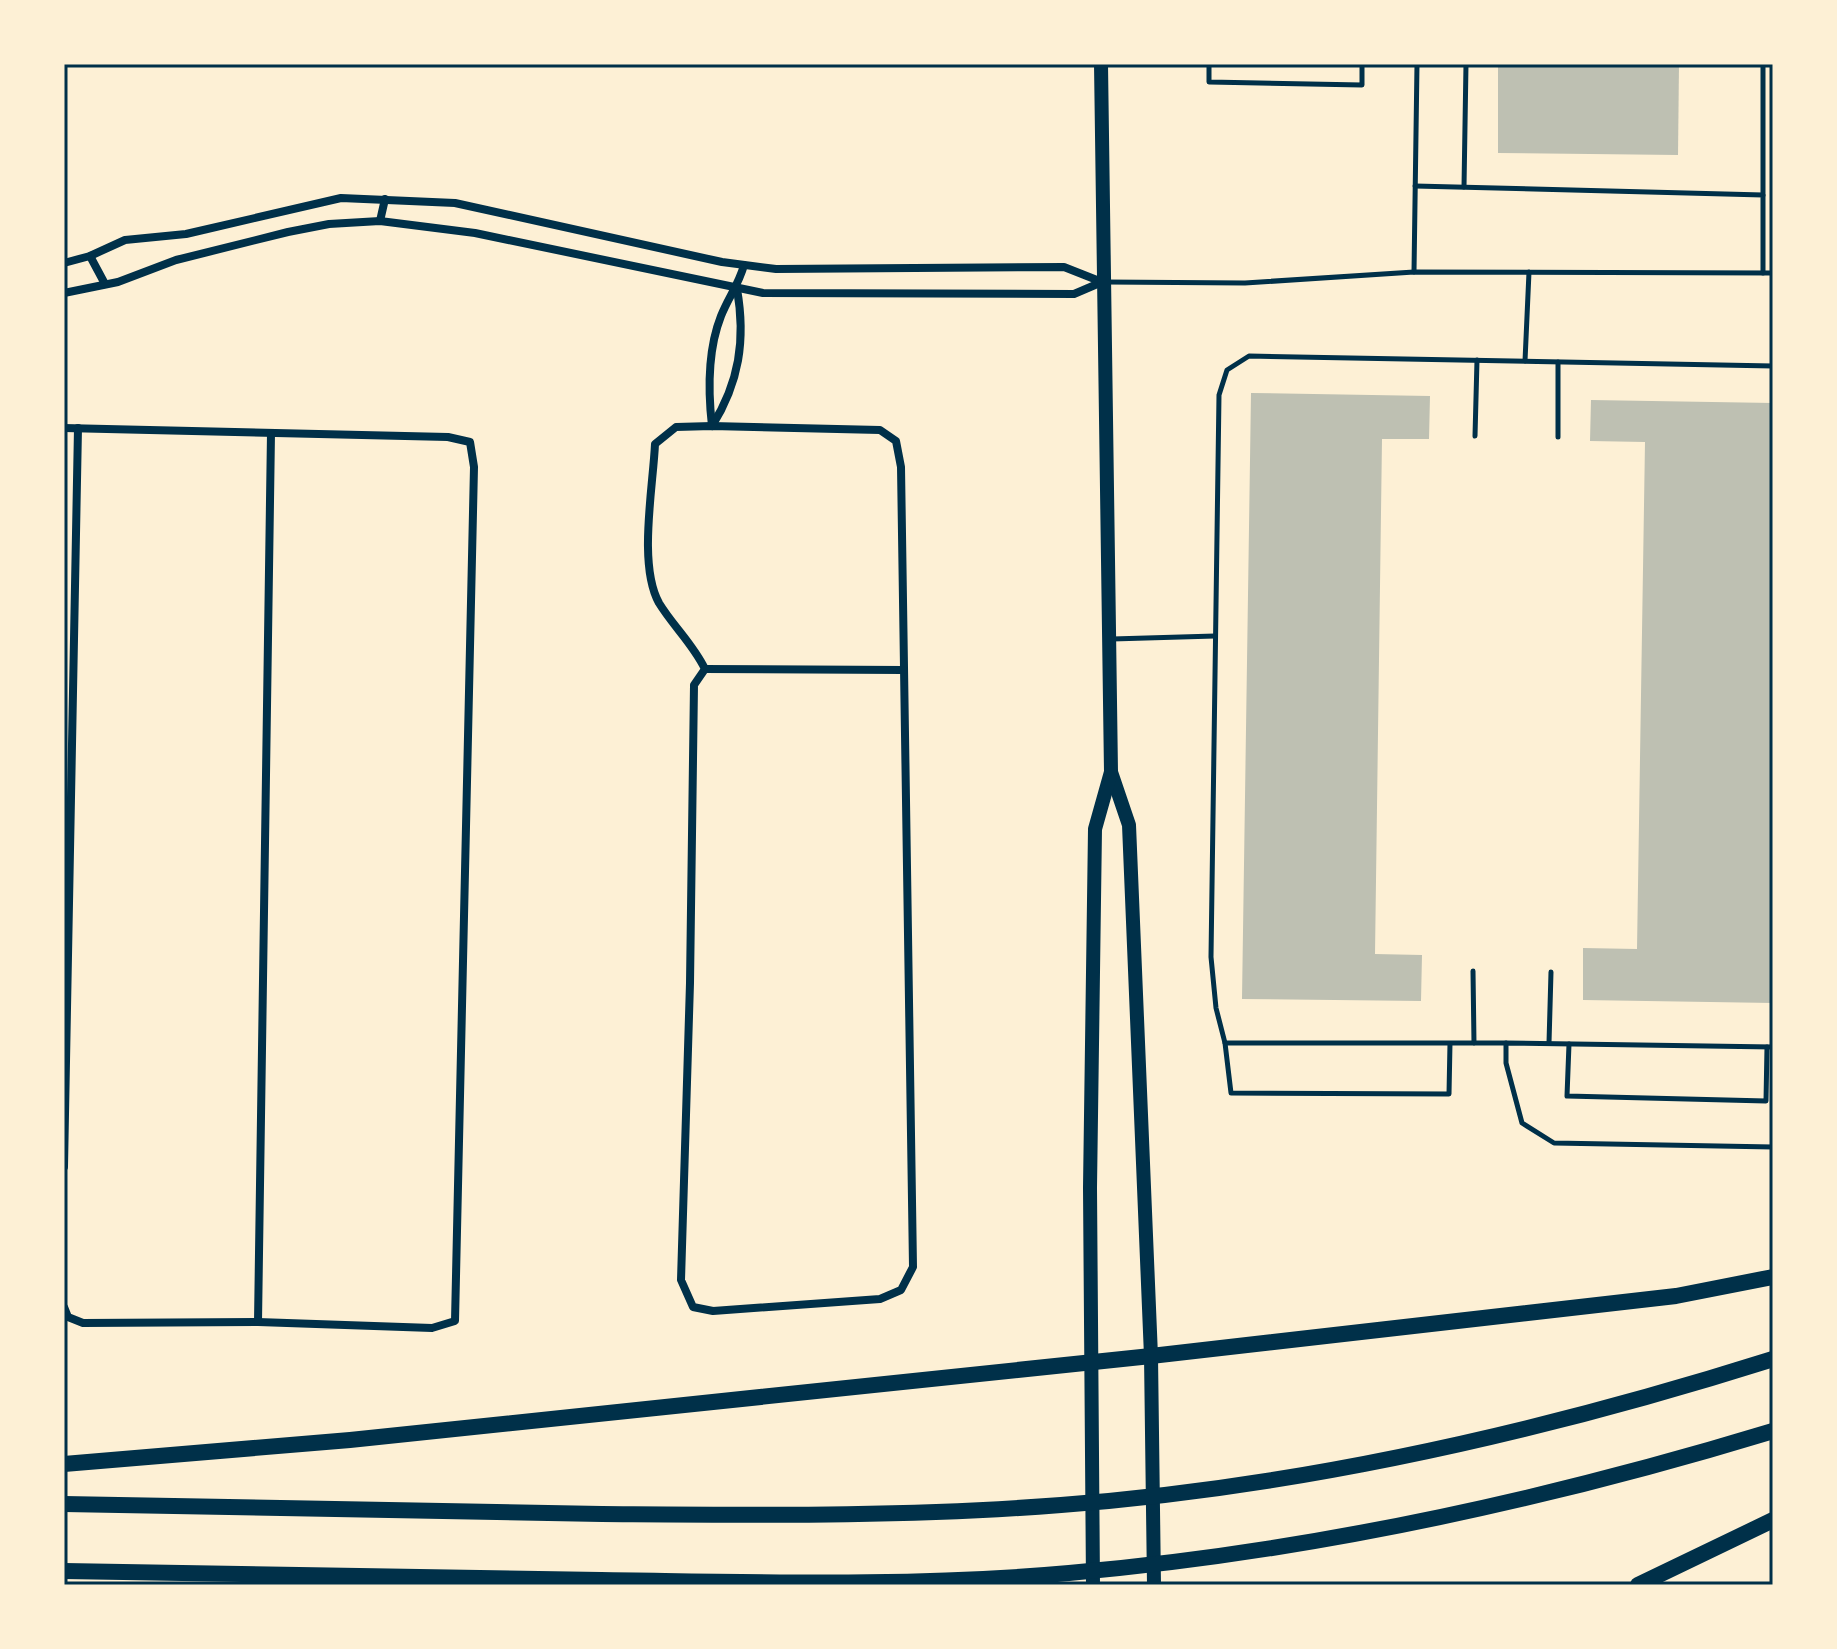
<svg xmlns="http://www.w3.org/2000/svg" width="1837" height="1649" viewBox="0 0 1837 1649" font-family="'Titillium Web',sans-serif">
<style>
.building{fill:#bec0b2}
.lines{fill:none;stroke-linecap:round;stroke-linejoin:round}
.service{stroke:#003049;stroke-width:5}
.minor{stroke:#003049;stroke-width:8}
.secondary{stroke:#003049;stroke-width:14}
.motorway{stroke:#003049;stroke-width:16}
.neatline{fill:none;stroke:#003049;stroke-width:3}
</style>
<rect width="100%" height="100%" fill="#fdf0d5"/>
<!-- building -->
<g class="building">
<polygon points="1498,64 1679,64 1678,155 1498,153"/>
<polygon points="1251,393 1430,396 1429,439 1382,439 1375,954 1422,955 1421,1001 1242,999"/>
<polygon points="1591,400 1773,403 1773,1003 1583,1000 1583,948 1637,949 1645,442 1590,441"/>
</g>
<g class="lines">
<!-- service -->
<g class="service">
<polyline points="1209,64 1209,82 1362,85 1362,64"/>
<polyline points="1415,186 1763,195 1763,273"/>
<polyline points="1464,187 1466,64"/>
<polyline points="1763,195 1763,64"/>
<polyline points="1414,272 1417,64"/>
<polyline points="1106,282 1245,283 1414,272 1773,273"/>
<polyline points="1525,361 1529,272"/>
<polyline points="1558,362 1558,437"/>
<polyline points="1475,436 1477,360"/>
<polyline points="1112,639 1215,636"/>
<polyline points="1473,971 1474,1043"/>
<polyline points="1225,1043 1216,1008 1211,957 1219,395 1227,370 1249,356 1773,366"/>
<polyline points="1450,1043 1449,1094 1231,1093 1225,1043 1506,1043"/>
<polyline points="1549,1043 1551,972"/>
<polyline points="1569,1044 1567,1096 1766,1101 1767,1047"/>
<polyline points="1773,1047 1506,1043 1506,1063 1522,1123 1554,1143 1773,1147"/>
</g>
<!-- minor -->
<g class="minor">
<polyline points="380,221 385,199"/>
<polyline points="90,256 105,284"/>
<polyline points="64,263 90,256 125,240 186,234 341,198 455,203 722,262 776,269 1064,267 1102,282"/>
<polyline points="64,293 118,282 176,260 288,232 329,224 380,221 475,233 763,293 1074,294 1102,282"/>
<path d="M 712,426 L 880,430 L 896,441 L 901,467 L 913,1267 L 901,1290 L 880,1299 L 713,1311 L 693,1307 L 681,1280 L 690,983 L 694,685 L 705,669 C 693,644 673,626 659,603 C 638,565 653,488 655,444 L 676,427 Z"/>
<path d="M 712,426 C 708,391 708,349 721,316 C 728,298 739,284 744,265"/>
<path d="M 712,426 C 739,383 746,340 737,289"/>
<polyline points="64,428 448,437 470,442 474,467 455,1321 432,1328 258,1322 83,1323 68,1317 64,1307"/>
<polyline points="705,669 903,670"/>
<polyline points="64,1167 78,428"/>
<polyline points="258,1322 271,433"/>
</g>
<!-- secondary -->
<g class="secondary">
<polyline points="1111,772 1129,825 1151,1356 1154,1585"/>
<polyline points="1093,1585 1090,1188 1095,829 1111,772 1101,64"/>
</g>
<!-- motorway -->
<g class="motorway">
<polyline points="64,1464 350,1440 1151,1356 1676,1296 1773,1277"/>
<path d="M 64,1504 C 243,1507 422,1511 602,1514 C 755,1515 908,1517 1061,1505 C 1303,1487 1542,1432 1773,1359"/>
<path d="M 64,1571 C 243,1574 422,1577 601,1580 C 757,1582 914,1587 1069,1573 C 1309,1552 1543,1501 1773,1431"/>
<polyline points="1638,1585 1773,1520"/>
</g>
</g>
<!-- border -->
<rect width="1837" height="1649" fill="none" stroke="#fdf0d5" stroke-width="132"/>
<rect x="66" y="66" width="1705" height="1517" class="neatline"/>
</svg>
